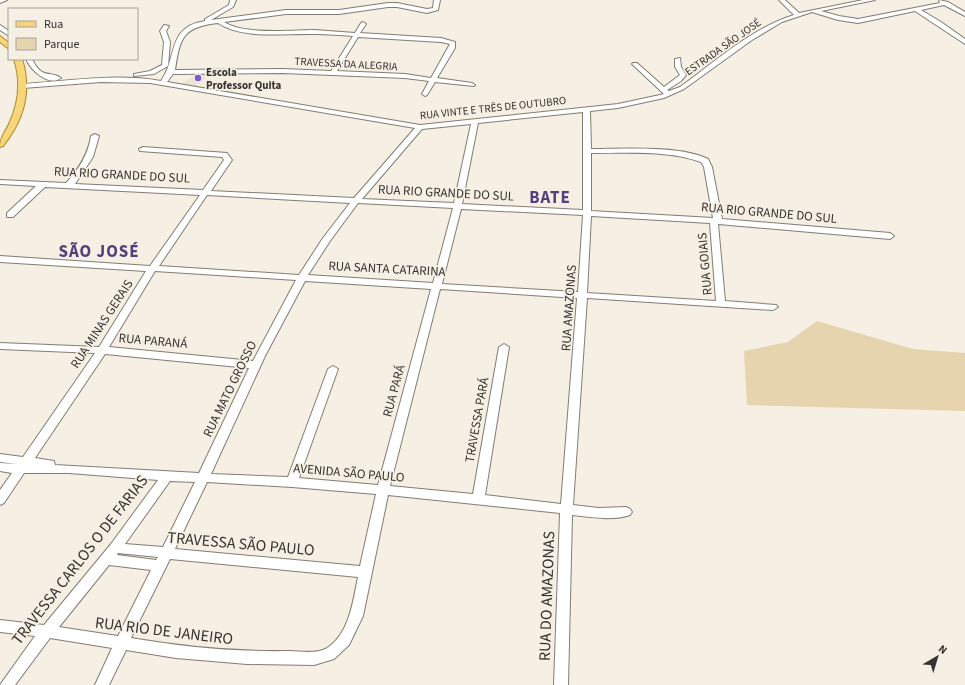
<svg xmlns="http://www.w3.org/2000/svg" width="965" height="685" viewBox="0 0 965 685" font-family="'Source Sans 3',sans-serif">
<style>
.built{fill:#ede4d2}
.green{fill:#e6d4af}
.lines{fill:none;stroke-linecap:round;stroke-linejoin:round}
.minor-casing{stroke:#827d73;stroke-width:2}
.major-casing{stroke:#b08a27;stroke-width:2}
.minor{fill:#fff;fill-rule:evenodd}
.major{fill:#f7d57a;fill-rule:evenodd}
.poi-dot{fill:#7f57d1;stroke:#f5efe4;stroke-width:1.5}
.labels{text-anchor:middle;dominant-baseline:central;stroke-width:3.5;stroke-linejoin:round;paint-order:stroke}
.far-street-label{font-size:11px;fill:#35332f;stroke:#f5efe4}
.far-poi-label{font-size:11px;font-weight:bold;fill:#35332f;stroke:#f5efe4;text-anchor:start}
.street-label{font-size:13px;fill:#35332f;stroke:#f5efe4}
.near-street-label{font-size:16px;fill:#35332f;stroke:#f5efe4}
.district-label{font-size:17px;font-weight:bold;letter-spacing:1px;fill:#51407d;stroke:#f5efe4}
</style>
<rect width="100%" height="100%" fill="#f5efe4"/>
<!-- built -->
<polygon class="built" points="201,72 214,73 195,86 182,83"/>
<!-- green -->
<polygon class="green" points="817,321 913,349 965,353 965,411 747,405 744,351 788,342"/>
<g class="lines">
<defs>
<g id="minor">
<polygon points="0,0 7,0 0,3"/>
<path d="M 230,0 L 236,0 L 233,7 L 211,20 L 286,10 L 339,10 L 388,3 L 397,3 L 427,9 L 433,8 L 434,0 L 440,0 L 438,10 L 427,13 L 397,7 L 388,7 L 339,14 L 286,14 L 224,22 C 244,35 291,30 315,30 C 328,31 341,32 355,33 L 361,23 L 363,22 L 366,24 L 360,33 L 441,38 L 455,42 L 455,48 L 437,78 L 472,83 L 475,85 L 474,86 L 435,82 L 427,95 L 425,96 L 422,94 L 429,81 L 405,78 L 283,73 L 173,74 L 167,82 L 420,125 L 618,104 L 660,95 L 664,94 L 632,64 L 633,63 L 637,63 L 664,87 L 680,75 L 675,67 L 675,59 L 680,58 L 681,67 L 686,75 L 681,81 L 667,90 L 669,91 L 680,87 C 716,61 752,28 794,15 L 779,0 L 785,0 L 799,13 L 863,0 L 875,0 L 821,11 L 839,16 L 858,19 L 940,3 L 939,0 L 948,2 L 965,12 L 965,16 L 944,5 L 921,10 L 941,22 L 965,39 L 965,44 L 915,11 L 858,23 L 838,20 L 812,12 L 782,22 L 752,40 L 684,89 L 664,98 L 618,108 L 590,111 L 591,149 C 623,149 680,145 708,159 L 712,167 L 722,219 L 890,233 L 894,236 L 890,239 L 718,224 L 725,301 L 776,305 L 778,307 L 773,310 L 587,298 L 573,505 L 599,508 L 626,507 L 630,509 L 632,512 L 630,515 C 613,521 590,517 572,515 L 568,685 L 554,685 L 560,513 L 388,495 L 363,616 L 349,645 L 334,659 L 314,665 L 247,664 L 176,658 L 126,650 L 109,685 L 95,685 L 112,648 L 50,638 L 15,685 L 0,685 L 35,636 L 0,632 L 0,620 L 44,625 L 111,544 L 158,480 L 69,473 L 24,473 L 4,503 L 0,505 L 0,490 L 12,473 L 0,471 L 0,463 L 17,464 L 0,462 L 0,454 L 23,457 L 95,353 L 0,349 L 0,343 L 99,347 L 146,271 L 0,262 L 0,256 L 150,266 L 200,195 L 45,187 L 13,217 L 7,217 L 7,213 L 36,186 L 0,184 L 0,180 L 66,183 C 79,169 88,155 91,136 L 95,134 L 99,136 L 93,157 L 75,184 L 203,190 L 224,160 L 222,157 L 140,151 L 139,149 L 143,147 L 227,153 L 232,160 L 211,191 L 354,198 L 415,128 L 150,83 L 101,82 L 23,88 L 20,86 L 23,84 C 68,81 116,73 161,81 C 178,58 166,27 205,21 L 205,19 L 229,5 ZM 218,23 C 243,40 286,33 315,34 C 328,34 340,35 353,36 L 331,71 L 283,69 L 175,70 C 180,37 183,27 218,23 ZM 358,37 L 441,42 L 450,44 L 431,78 L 405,74 L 337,71 ZM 583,112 L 583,210 L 462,204 L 478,123 ZM 471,124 L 454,203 L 362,199 L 422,129 ZM 591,153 C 625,153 669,150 701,162 L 704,167 L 713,218 L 591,211 ZM 207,195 L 350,203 L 323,238 L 299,275 L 159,266 ZM 358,203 L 453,208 L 433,283 L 308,275 L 330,241 ZM 461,209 L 583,215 L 578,292 L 442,284 ZM 591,216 L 710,223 L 716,301 L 587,293 ZM 155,271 L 296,280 L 253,361 L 109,347 ZM 305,281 L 431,289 L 378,485 L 299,478 L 338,369 L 333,366 L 328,369 L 288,477 L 211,474 L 265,356 ZM 440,289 L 577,298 L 561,504 L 485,495 L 509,347 L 504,344 L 499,347 L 473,494 L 390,486 ZM 105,354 L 249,368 L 199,473 L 55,465 L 54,461 L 35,458 ZM 170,481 L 195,482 L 163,547 L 125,544 ZM 207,482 L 292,487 L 376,494 L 360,566 L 175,549 ZM 118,553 L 158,557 L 156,560 L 117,555 ZM 170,559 L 358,577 C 353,601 350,630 330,646 C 319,655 302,651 289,651 C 236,652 184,647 131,638 ZM 109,565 L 151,570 L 118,636 L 59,627 Z"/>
<polygon points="0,25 9,31 9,36 0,30"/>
<polygon points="164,25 169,26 166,31 170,42 168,66 154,74 134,76 134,74 150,71 162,65 164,42 160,31"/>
<path d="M 26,59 L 32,59 C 42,80 49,70 61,78 C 48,87 31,70 26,59 Z"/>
</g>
<g id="major">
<polygon points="0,36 9,43 9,49 0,42"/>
<path d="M 14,59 L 22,59 C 32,91 24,120 3,146 L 0,147 C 0,137 5,133 9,124 C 19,103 21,81 14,59 Z"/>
</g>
</defs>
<!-- minor casing -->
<use href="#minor" class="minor-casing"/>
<!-- major casing -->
<use href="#major" class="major-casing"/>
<!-- minor -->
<use href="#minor" class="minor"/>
<!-- major -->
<use href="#major" class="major"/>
</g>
<!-- markers -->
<circle class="poi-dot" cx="198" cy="78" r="4"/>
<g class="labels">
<!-- far-street labels -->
<g class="far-street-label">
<text transform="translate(723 47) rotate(-35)">ESTRADA SÃO JOSÉ</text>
<text transform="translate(346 64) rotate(3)">TRAVESSA DA ALEGRIA</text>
<text transform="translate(493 108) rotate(-6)">RUA VINTE E TRÊS DE OUTUBRO</text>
</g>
<!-- far-poi labels -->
<g class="far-poi-label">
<text x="206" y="72">Escola<tspan x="206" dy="13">Professor Quita</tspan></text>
</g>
<!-- street labels -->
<g class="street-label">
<text transform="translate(122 175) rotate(3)">RUA RIO GRANDE DO SUL</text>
<text transform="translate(446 193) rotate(3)">RUA RIO GRANDE DO SUL</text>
<text transform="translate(769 213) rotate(5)">RUA RIO GRANDE DO SUL</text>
<text transform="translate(705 264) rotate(-95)">RUA GOIAIS</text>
<text transform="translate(387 269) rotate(3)">RUA SANTA CATARINA</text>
<text transform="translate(569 308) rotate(-86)">RUA AMAZONAS</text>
<text transform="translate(102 324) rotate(-57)">RUA MINAS GERAIS</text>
<text transform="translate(153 341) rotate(5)">RUA PARANÁ</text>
<text transform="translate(230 389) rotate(-64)">RUA MATO GROSSO</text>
<text transform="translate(394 391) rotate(-75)">RUA PARÁ</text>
<text transform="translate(477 420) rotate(-80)">TRAVESSA PARÁ</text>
<text transform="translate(349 473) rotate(5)">AVENIDA SÃO PAULO</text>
</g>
<!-- near-street labels -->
<g class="near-street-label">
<text transform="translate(241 544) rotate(5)">TRAVESSA SÃO PAULO</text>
<text transform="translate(80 560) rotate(-52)">TRAVESSA CARLOS O DE FARIAS</text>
<text transform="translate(547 596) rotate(-88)">RUA DO AMAZONAS</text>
<text transform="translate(164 631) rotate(7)">RUA RIO DE JANEIRO</text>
</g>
<!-- district labels -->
<g class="district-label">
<text x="550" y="198">BATE</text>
<text x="99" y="252">SÃO JOSÉ</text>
</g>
</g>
<!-- legend -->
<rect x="8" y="8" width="130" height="52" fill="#f5efe4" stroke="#a8a49c"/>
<rect x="16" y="21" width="20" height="6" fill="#f7d57a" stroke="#a8a49c"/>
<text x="44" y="28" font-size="12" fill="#35332f">Rua</text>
<rect x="16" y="38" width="20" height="12" fill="#e6d4af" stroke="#a8a49c"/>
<text x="44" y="48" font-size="12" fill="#35332f">Parque</text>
<!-- north arrow -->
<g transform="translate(937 657) rotate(38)" stroke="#f5efe4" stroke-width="3" paint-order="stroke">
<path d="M0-3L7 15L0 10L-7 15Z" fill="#35332f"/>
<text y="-6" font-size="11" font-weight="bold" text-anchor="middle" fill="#35332f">N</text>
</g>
</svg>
